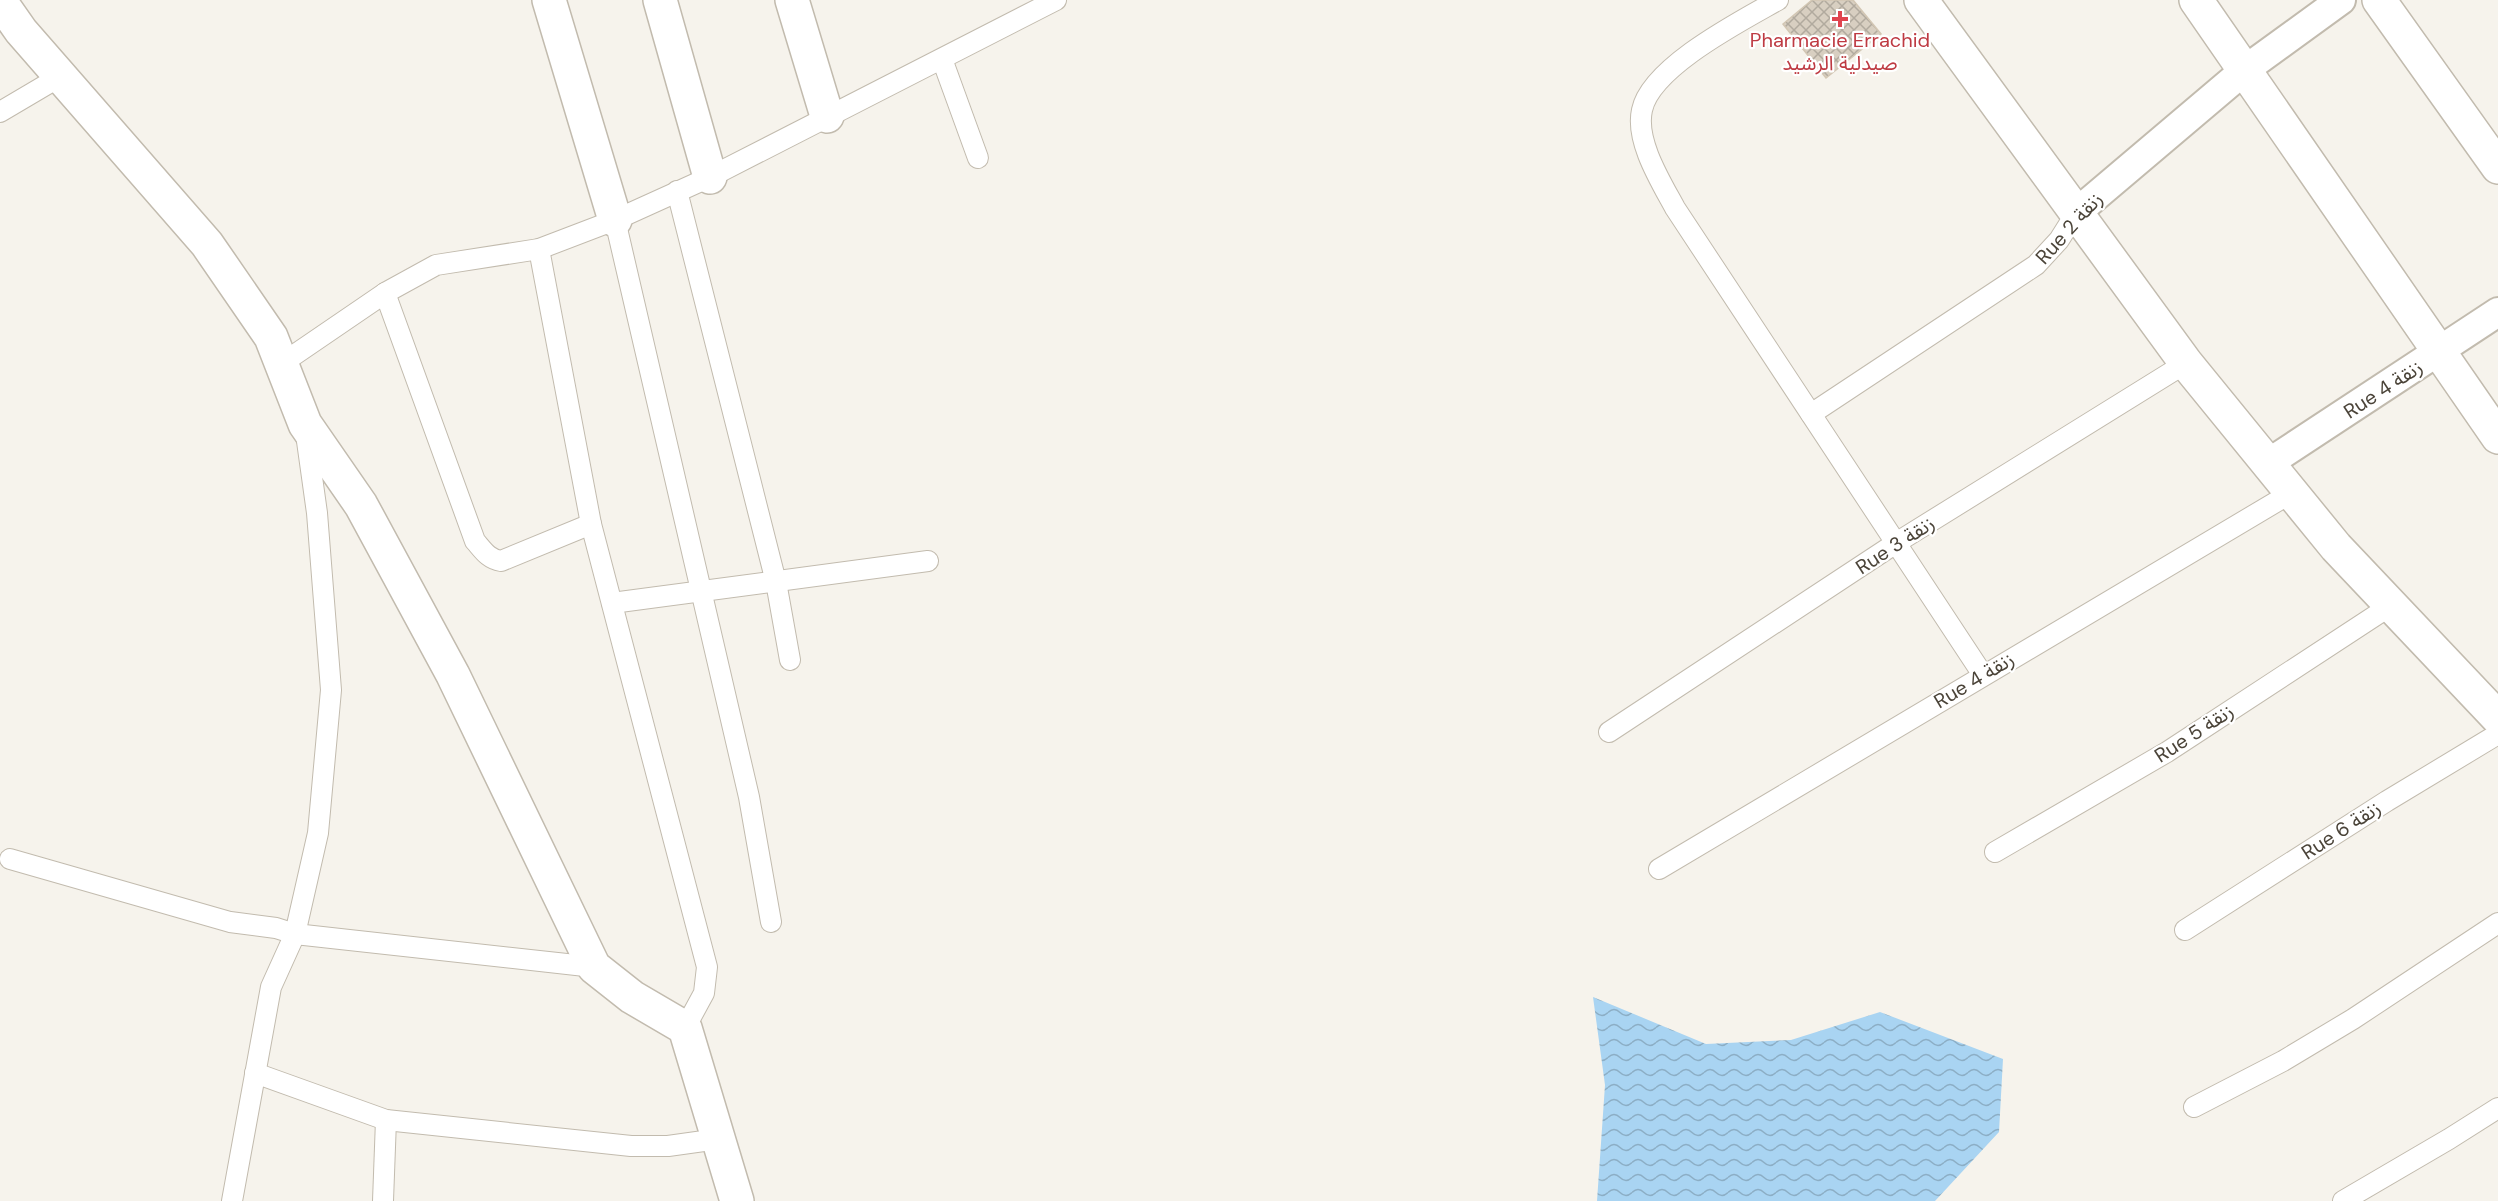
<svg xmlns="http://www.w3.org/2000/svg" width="2498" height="1201" viewBox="0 0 2498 1201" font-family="'DM Sans','Noto Sans Arabic',sans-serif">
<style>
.water{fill:url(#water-waves)}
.building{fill:url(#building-cross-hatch);stroke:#d3c7b4;stroke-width:1.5}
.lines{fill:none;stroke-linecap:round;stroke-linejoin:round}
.service-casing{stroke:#c2bbae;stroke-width:22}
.pedestrian-casing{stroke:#c2bbae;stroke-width:32}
.minor-casing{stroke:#c2bbae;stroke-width:36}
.service{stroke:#fff;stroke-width:20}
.pedestrian{stroke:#fff;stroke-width:28}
.minor{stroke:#fff;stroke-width:33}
.health-dot{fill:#e0444e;stroke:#fff;stroke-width:2}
.labels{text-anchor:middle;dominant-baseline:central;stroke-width:4.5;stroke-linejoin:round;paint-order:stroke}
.health-label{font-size:20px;fill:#be3a42;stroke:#fff}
.street-label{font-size:20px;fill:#4b4439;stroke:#fff}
</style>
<defs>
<pattern id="water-waves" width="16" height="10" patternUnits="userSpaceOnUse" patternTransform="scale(1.5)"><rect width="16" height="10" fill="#a9d4f2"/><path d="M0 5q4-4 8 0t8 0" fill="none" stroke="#8caec5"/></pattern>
<pattern id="building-cross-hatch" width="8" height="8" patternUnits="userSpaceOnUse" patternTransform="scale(1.5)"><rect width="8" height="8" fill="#d8cfc1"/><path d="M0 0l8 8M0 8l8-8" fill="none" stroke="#b1aa9e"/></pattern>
</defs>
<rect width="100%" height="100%" fill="#f6f3ec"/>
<!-- water -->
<polygon class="water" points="1593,997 1706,1044 1791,1040 1880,1012 2003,1059 1999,1132 1935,1201 1597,1201 1605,1085"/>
<!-- building -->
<polygon class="building" points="1812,0 1853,0 1881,34 1826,78 1783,24"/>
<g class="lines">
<defs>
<g id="service">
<path d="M 1778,0 C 1741,21 1651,67 1642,110 C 1635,141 1661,182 1675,208 L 1983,675"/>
<polyline points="942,59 978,158"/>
<polyline points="0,112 61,76"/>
<polyline points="677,191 776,582 790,660"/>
<polyline points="615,220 749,797 771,922"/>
<polyline points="539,249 591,524 707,967 704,993 685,1028"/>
<path d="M 385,293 L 475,541 C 483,550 488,559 501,561 L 591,524"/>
<polyline points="281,364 385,293 436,265 539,249 615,220 710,177 1056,0"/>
<polyline points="1811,414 2036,265 2059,240 2076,213"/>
<polyline points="612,603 928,561"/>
<polyline points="1609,732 1896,543 2186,363"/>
<polyline points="1995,852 2167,752 2390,606"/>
<polyline points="10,859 230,922 276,928 295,934 594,967"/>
<polyline points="1659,869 2291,493"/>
<polyline points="2185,930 2387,801 2498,734"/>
<polyline points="255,1073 386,1120 631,1146 668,1146 718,1139"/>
<polyline points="2194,1107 2283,1061 2353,1019 2498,923"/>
<polyline points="232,1201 271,987 295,934 318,833 331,690 317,513 306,434"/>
<polyline points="383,1201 386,1120"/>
<polyline points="2343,1201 2449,1139 2498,1108"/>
</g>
<g id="pedestrian">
<polyline points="2076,213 2246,69 2341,0"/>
<polyline points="2267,464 2498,312"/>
</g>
<g id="minor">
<polyline points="549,0 615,220"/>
<polyline points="660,0 710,177"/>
<polyline points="792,0 827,116"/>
<polyline points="1921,0 2186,363 2336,547 2498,718"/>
<polyline points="2196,0 2498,437"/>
<polyline points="2379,0 2498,167"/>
<polyline points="0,1 21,31 207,244 271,337 305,424 361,505 453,675 594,967 632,997 685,1028 737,1201"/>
</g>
</defs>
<!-- service casing -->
<use href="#service" class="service-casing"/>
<!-- pedestrian casing -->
<use href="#pedestrian" class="pedestrian-casing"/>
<!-- minor casing -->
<use href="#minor" class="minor-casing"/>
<!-- service -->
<use href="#service" class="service"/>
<!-- pedestrian -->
<use href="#pedestrian" class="pedestrian"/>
<!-- minor -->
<use href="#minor" class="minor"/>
</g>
<!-- markers -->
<path class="health-dot" d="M1837 10h6v6h6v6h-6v6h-6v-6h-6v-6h6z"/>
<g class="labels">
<!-- health labels -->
<g class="health-label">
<text x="1840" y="40">Pharmacie Errachid<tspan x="1840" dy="23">صيدلية الرشيد</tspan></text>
</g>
<!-- street labels -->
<g class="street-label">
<text transform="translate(2069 228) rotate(-48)">Rue 2 زنقة</text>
<text transform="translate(2383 389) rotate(-33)">Rue 4 زنقة</text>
<text transform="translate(1895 545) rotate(-33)">Rue 3 زنقة</text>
<text transform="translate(1974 680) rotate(-31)">Rue 4 زنقة</text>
<text transform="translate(2194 733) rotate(-33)">Rue 5 زنقة</text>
<text transform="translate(2341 830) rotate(-33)">Rue 6 زنقة</text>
</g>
</g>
</svg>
